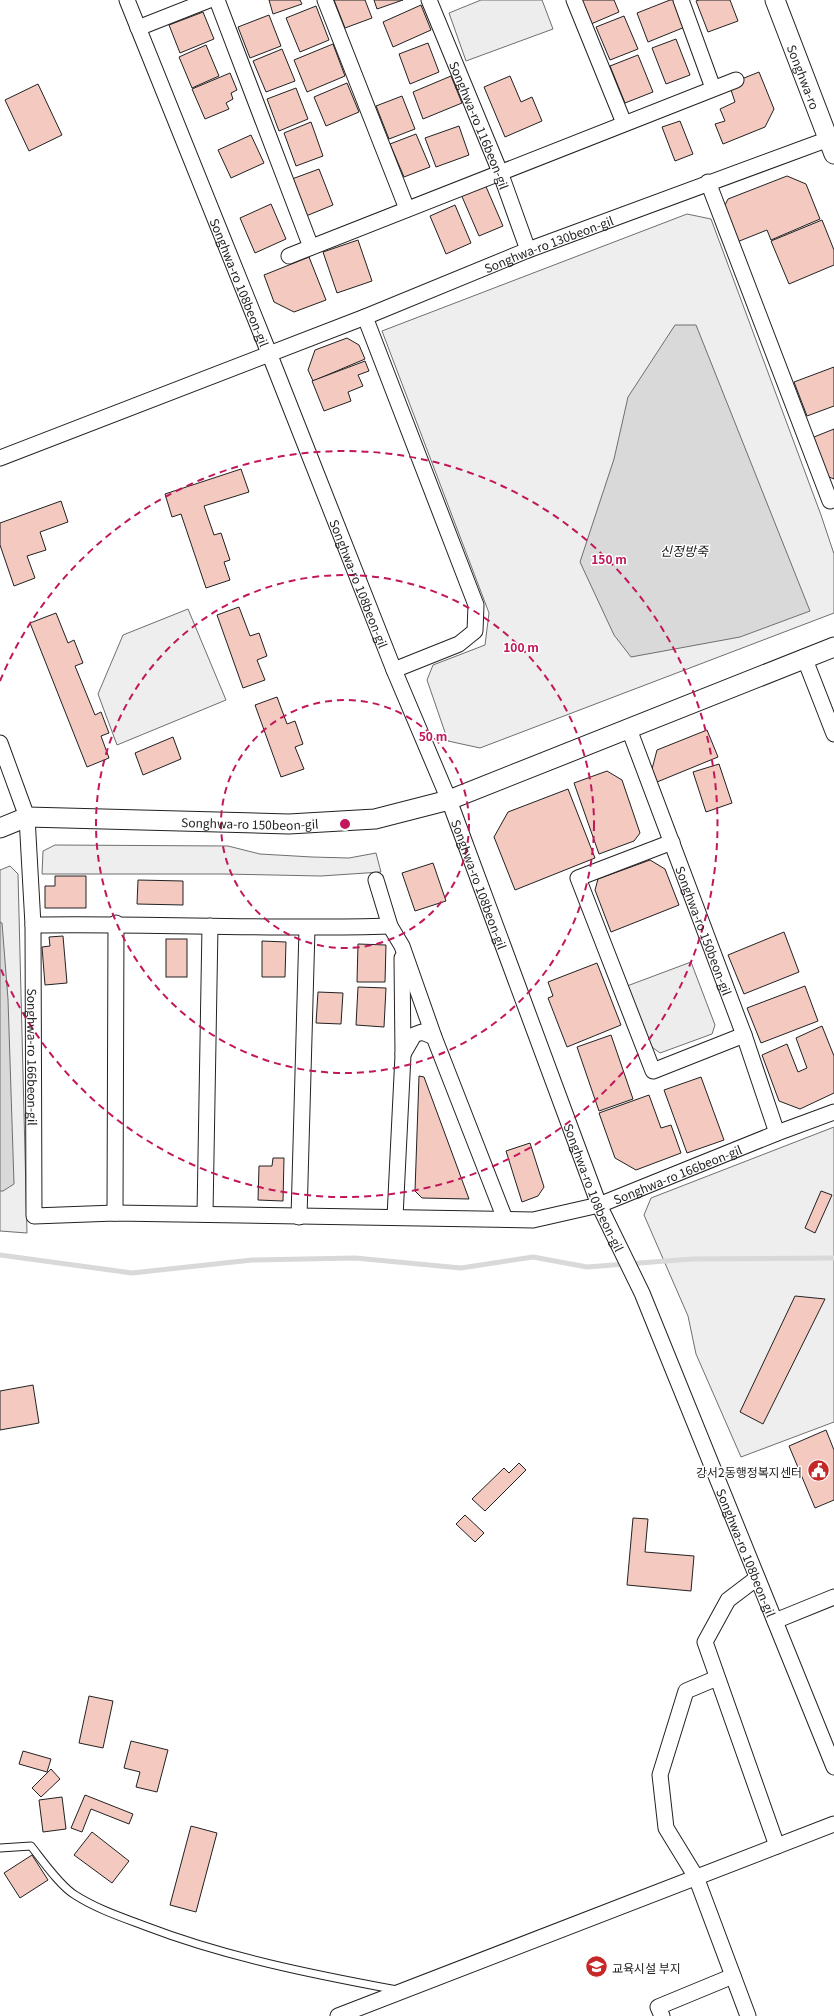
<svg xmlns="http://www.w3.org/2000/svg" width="834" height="2016" viewBox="0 0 834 2016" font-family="Georgia,'Noto Sans KR',serif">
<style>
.green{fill:#eee;stroke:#6f6f6f}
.parking{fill:#ededed;stroke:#6f6f6f}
.water{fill:#d9d9d9;stroke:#6f6f6f}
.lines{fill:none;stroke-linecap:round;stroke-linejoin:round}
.stream{stroke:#d9d9d9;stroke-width:5}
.building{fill:#f3c9c0;stroke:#222}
.service-casing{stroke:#222;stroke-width:9}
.minor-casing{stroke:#222;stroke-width:17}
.tertiary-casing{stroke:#222;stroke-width:21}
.service{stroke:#fff;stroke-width:7}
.minor{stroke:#fff;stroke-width:15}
.tertiary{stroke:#fff;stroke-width:19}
.ring{fill:none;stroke:#c2185b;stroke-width:2;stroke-dasharray:7 5}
.labels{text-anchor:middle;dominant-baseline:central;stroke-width:3;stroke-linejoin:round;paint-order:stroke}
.street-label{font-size:12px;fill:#222;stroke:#fff}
.poi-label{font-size:12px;fill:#222;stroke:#fff;text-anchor:end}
.water-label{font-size:13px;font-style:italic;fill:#222;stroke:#fff}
.centre{fill:#c2185b;stroke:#fff;stroke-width:2}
.ring-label{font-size:12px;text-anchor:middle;font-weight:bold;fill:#c2185b;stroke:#fff;stroke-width:3;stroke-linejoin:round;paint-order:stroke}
</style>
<rect width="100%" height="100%" fill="#fff"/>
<!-- green -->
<g class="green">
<polygon points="687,214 711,219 821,515 834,554 834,613 480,748 448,741 427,680 433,665 485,645 489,613 382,331"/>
<polygon points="188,609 226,700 117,745 98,694 123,635"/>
<polygon points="55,845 228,846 260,854 312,857 349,858 376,853 381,872 321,876 224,874 42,874 43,851"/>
<polygon points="10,866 18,874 27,1233 0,1231 0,870"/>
<polygon points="834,1127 834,1422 741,1457 696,1354 688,1316 644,1215 651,1198"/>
</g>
<!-- parking -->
<g class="parking">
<polygon points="481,0 542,0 553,29 466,61 449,13"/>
<polygon points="691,962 715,1025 712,1034 660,1053 652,1047 627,986"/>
</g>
<!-- water -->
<g class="water">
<polygon points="675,325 696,325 810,611 740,637 631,657 614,635 580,562 614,459 628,397"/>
<polygon points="0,922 2,923 8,999 14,1184 3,1191 0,1191"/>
</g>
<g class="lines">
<!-- stream -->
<polyline class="stream" points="0,1255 132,1273 252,1260 355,1258 461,1268 533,1257 587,1267 692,1259 834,1258"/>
</g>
<!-- building -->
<g class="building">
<polygon points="269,0 300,0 302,4 273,14"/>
<polygon points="334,0 365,0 372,18 345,28"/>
<polygon points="374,0 403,0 377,9"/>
<polygon points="581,0 614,0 619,12 591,24"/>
<polygon points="670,0 674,0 685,27 648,42 637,13"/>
<polygon points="699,0 730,0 738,21 708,32 696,1"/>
<polygon points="421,5 431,30 393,47 383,22"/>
<polygon points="316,6 329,40 300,52 286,18"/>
<polygon points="203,12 214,39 180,53 169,25"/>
<polygon points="269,15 281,46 250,58 238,27"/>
<polygon points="624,16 638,49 610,60 596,27"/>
<polygon points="676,39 690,75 666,84 652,48"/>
<polygon points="428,43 439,72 410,84 399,54"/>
<polygon points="333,44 345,76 307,92 294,60"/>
<polygon points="206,45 219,76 192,88 179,57"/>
<polygon points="282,49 295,81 266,92 253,61"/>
<polygon points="638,55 653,92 625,103 610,66"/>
<polygon points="759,72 774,109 765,127 723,144 715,124 725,121 720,109 735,102 729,84"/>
<polygon points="230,73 237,90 231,93 233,99 226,103 229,109 205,119 192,89"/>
<polygon points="451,76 462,103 423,119 413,92"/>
<polygon points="510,76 521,102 532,97 542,121 505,137 484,87"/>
<polygon points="347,83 359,112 326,126 314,97"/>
<polygon points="38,84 62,135 29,151 5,100"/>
<polygon points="296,88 308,119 279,131 267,99"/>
<polygon points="402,96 415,129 389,139 376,106"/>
<polygon points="680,121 693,154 675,161 662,127"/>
<polygon points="311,122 323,156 296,166 284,133"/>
<polygon points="459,126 469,155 436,167 425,138"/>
<polygon points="416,134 430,167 404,177 390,144"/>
<polygon points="251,135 264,163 231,178 218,150"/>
<polygon points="319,169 333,205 306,216 292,179"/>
<polygon points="787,176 806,184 820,219 771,240 767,230 737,242 723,209 728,199"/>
<polygon points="484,182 503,226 479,236 460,192"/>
<polygon points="271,204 286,239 255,253 240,218"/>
<polygon points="455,205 471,243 446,254 430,216"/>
<polygon points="822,220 834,250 834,265 789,284 771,241"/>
<polygon points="358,240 372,281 337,293 323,252"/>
<polygon points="309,257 326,300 294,312 274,302 264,275"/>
<polygon points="347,338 359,345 365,359 313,381 308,370 315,350"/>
<polygon points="365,361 369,371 358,375 363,386 348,392 351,401 324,411 312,381"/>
<polygon points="834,367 834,406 807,416 794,382"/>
<polygon points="834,429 834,479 824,475 809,439"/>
<polygon points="241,469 249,492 204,506 214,535 221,533 230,560 224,562 230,580 206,588 181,514 172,517 165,494"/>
<polygon points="61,501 68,522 40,532 46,550 27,556 35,578 14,586 0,545 0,523"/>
<polygon points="239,607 250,636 259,633 267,656 257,660 265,680 243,688 217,615"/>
<polygon points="56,613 68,643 74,640 83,663 75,666 95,715 101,712 109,733 101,736 109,758 87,767 30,623"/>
<polygon points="277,697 287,724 295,721 303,744 295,747 304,769 281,777 255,705"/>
<polygon points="707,730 718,757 657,782 652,769 657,750"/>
<polygon points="173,737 181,759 143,775 135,753"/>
<polygon points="719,764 732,803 706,812 693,772"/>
<polygon points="607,771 622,780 640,833 634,841 599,854 574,783"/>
<polygon points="568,789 595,858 515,890 494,837 508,812"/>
<polygon points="650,860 665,869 679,905 611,932 595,890 598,879"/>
<polygon points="433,863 446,901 415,911 402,873"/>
<polygon points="55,876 86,876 86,908 45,908 45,886 55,886"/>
<polygon points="138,880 183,881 183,905 137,904"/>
<polygon points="784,932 799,972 744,994 728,955"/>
<polygon points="63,936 67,983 45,985 42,947 50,946 49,937"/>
<rect x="166" y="939" width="21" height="38"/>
<polygon points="262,941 286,942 285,977 262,977"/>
<polygon points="358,944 386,945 385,982 357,982"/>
<polygon points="597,963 621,1025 567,1047 548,998 553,996 548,982"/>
<polygon points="805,986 818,1021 761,1043 747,1008"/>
<polygon points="358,987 386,988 384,1027 356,1025"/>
<polygon points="318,992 343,993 341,1024 316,1023"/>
<polygon points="822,1026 834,1056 834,1093 800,1109 779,1101 762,1055 787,1044 798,1072 807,1068 796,1038"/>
<polygon points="611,1035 633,1099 599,1111 577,1047"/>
<polygon points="419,1076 424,1077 469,1199 422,1198 415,1191"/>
<polygon points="701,1077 724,1140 687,1153 664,1090"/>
<polygon points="649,1095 661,1128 671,1125 681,1153 636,1170 615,1158 599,1113"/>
<polygon points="530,1143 544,1187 538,1196 522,1202 506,1151"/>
<polygon points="273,1158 284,1158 283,1201 258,1200 259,1166 272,1166"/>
<polygon points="821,1191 832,1195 815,1233 805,1228"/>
<polygon points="795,1296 825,1299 763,1424 740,1412"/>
<polygon points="33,1385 39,1423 0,1430 0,1391"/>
<polygon points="826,1430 834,1450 834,1500 815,1508 789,1446"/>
<polygon points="519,1463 526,1470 485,1511 472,1499 504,1468 509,1473"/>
<polygon points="465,1515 484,1533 475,1542 456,1524"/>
<polygon points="633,1518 648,1519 645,1552 694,1556 691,1591 627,1585"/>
<polygon points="89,1696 113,1701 103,1748 79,1743"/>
<polygon points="131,1741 168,1750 157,1792 136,1787 140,1772 124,1768"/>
<polygon points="23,1751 51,1759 47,1772 19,1764"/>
<polygon points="51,1769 60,1779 41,1797 32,1788"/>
<polygon points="85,1795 133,1814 129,1824 91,1809 82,1832 71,1828"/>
<polygon points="62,1797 66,1829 43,1832 39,1800"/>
<polygon points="191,1826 217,1833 196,1912 170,1905"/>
<polygon points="92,1832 129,1861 112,1883 74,1855"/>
<polygon points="32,1855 48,1880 20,1898 4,1873"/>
</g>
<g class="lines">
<defs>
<path id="service" d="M 0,1848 L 31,1846 C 42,1860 60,1886 75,1895 C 97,1909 121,1917 145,1926 C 226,1957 311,1974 397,1990"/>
<g id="minor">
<path id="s1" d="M 127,0 L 269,353 L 394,670 L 449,800 L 599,1205 L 642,1293 L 834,1767"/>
<polyline points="217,0 311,247"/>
<polyline points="325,0 407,209"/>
<path id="s2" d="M 429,0 L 500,172 L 528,250"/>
<polyline points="574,0 624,123"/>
<polyline points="681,0 713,88"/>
<polyline points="138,28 209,0"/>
<polyline points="708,182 830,501 834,499"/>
<polyline points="289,256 736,80"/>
<polyline points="365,317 476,605 475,631 459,644 394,670"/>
<path id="s3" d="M 0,458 L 365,317 L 528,250 L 834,137"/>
<polyline points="804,657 834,734"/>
<path id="s4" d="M 629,729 L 744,1035 L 777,1133"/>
<path id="s5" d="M 0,743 L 27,817 L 33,925 L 34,1216 L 115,1213 L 533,1220 L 599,1205 L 777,1133 L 834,1112"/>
<polyline points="672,842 578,878 653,1071 744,1035"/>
<polyline points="376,880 390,926 402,946 434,1037 505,1219"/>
<path d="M 33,925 C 152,923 271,930 390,926"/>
<polyline points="403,1054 414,1035 422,1032 434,1037"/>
<polyline points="115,1213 116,923"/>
<polyline points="205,1214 210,926"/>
<polyline points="299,1217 307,929"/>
<polyline points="395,1217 403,1055 402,958"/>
<polyline points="757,1578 728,1600 705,1642 777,1846"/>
<polyline points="775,1621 834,1597"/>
<polyline points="717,1678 686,1691 660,1775 666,1828 696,1877 748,2016"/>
<polyline points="338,2016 834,1824"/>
<polyline points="662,2016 658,2007 733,1976"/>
</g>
<g id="tertiary">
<path id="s6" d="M 775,0 L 834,154"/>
<path id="s7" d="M 0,828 L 27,817 L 289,824 L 375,819 L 449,800 L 834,647"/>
</g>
</defs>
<!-- service casing -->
<use href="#service" class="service-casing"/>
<!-- minor casing -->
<use href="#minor" class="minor-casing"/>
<!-- tertiary casing -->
<use href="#tertiary" class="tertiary-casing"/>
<!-- service -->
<use href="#service" class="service"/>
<!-- minor -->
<use href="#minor" class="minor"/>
<!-- tertiary -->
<use href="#tertiary" class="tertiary"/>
</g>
<!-- distance rings -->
<g class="ring">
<circle cx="345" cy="824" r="124"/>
<circle cx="345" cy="824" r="249"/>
<path d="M0 681A373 373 0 1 1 0 967"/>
</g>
<!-- icons -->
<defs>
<symbol id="civic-disc" viewBox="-11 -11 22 22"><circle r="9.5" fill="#c62828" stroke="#fff"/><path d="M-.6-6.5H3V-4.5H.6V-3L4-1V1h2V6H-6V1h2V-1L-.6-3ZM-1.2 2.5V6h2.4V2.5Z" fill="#fff"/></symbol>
<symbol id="school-disc" viewBox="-11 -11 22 22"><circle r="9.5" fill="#c62828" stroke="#fff"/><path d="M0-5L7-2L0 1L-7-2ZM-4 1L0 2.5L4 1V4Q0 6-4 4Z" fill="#fff"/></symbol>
</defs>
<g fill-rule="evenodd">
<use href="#civic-disc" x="806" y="1458" width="25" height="25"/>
<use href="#school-disc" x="584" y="1954" width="25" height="25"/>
</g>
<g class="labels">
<!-- street labels -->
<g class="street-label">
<text stroke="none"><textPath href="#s6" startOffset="82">Songhwa-ro</textPath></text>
<text stroke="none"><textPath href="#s2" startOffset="135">Songhwa-ro 116beon-gil</textPath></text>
<text stroke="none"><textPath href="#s3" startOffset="589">Songhwa-ro 130beon-gil</textPath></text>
<text stroke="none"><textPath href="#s1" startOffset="304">Songhwa-ro 108beon-gil</textPath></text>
<text stroke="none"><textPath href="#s1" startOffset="628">Songhwa-ro 108beon-gil</textPath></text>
<text stroke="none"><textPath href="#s7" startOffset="252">Songhwa-ro 150beon-gil</textPath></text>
<text stroke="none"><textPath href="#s1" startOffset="952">Songhwa-ro 108beon-gil</textPath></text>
<text stroke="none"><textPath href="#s4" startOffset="215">Songhwa-ro 150beon-gil</textPath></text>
<text stroke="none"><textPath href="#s5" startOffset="319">Songhwa-ro 166beon-gil</textPath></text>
<text stroke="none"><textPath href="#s5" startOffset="1129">Songhwa-ro 166beon-gil</textPath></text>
<text stroke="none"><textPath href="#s1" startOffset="1276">Songhwa-ro 108beon-gil</textPath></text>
<text stroke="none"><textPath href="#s1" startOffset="1672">Songhwa-ro 108beon-gil</textPath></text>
</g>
<!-- poi labels -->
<g class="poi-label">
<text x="802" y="1471">강서2동행정복지센터</text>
<text x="612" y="1967" text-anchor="start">교육시설 부지</text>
</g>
<!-- water labels -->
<g class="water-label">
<text x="684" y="550">신정방죽</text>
</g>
</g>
<circle cx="345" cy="824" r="6" class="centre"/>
<g class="ring-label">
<text x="609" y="564">150 m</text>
<text x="521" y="652">100 m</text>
<text x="433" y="741">50 m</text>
</g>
</svg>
